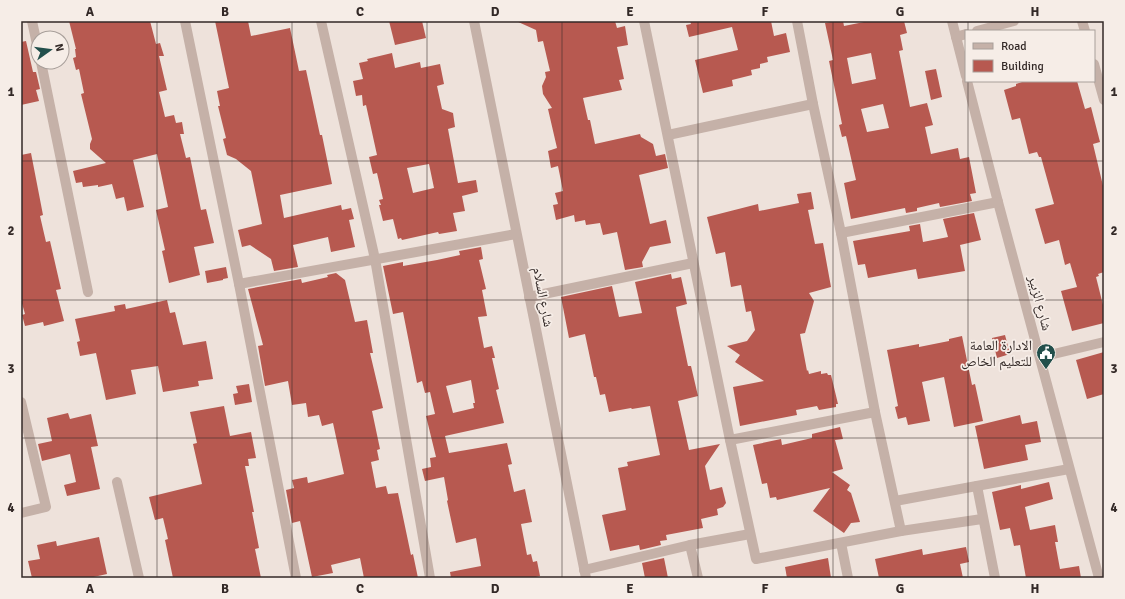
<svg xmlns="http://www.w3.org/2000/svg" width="1125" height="599" viewBox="0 0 1125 599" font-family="Signika,'Noto Naskh Arabic',sans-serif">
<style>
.building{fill:#b75950;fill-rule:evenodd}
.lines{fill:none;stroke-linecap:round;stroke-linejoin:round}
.minor{stroke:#c5b1a8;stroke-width:10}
.grid{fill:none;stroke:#332927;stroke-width:1;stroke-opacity:0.55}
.labels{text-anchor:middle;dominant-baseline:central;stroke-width:3.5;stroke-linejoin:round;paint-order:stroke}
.street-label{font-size:14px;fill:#332927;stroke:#f6ede7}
.poi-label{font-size:14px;fill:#332927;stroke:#f6ede7;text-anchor:end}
.neatline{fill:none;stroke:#332927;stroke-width:1.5}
.grid-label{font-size:13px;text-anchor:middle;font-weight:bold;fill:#332927}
</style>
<rect width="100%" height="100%" fill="#eee2db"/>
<!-- building -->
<g class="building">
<polygon points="69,21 150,21 156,44 160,43 164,56 159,56 167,90 159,92 165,117 174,115 176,123 182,122 184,134 180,134 186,158 190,157 201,210 206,209 214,243 194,247 200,275 169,283 162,251 165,250 156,210 168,207 157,154 133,160 144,207 127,211 124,197 116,199 112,184 98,187 98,185 83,187 82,182 76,183 73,171 106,163 90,149 90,144 92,139 81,94 84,93 79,69 76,70 73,58 76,57 75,49 76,49"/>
<polygon points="215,21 248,21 251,36 290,28 299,71 306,70 320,135 322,135 332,184 280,195 284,218 341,205 342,210 351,208 354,219 349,220 355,247 331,252 328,237 293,245 298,267 274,271 271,259 250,245 242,247 238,230 262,224 251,171 236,159 227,155 223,139 226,138 218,106 220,106 217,91 229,88"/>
<polygon points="389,21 422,21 426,38 395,45"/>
<polygon points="516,21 615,21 617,28 625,26 628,45 617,47 624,79 619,80 622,90 583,98 588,120 590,120 595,144 640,134 641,137 653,144 656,156 665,154 668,168 639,175 650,224 666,220 671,243 650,247 642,262 643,267 625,270 617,232 603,235 600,223 586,225 585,220 575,222 574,215 556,220 553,205 558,204 555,193 563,191 558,166 551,168 548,151 557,148 548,109 552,108 543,94 542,86 546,77 545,72 550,71 543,41 538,42 536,30"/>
<polygon points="690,21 771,21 774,36 786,33 790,52 767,57 768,62 760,64 760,68 751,70 752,75 732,80 733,86 703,93 695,60 738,50 732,27 689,37 686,25 691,24"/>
<path d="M 837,21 L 843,21 L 844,26 L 869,21 L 904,21 L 907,33 L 900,35 L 903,50 L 899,51 L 910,107 L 927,103 L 933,125 L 925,127 L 931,154 L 958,148 L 960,159 L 969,157 L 976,193 L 970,194 L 972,201 L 940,207 L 939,203 L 917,208 L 917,211 L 906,213 L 905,208 L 851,219 L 844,183 L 856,180 L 846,136 L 842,137 L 839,125 L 842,124 L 829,61 L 833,60 L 825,23 ZM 871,53 L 876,79 L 852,84 L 847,58 ZM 883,104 L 889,128 L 867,132 L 861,109 Z"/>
<polygon points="26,41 33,72 36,72 40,89 36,90 39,101 21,105 21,42"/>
<path d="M 392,53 L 395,68 L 420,62 L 421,68 L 440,64 L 444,84 L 437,86 L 442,109 L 453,113 L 455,127 L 448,129 L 458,183 L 476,180 L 478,192 L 462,196 L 465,211 L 453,213 L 457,231 L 439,234 L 438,232 L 402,240 L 401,238 L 398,239 L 393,219 L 383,221 L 379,205 L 381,205 L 379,200 L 383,199 L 377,173 L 373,174 L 369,157 L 377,155 L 366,105 L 363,106 L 362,95 L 356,96 L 353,81 L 363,79 L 359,63 L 368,61 L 367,59 ZM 429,164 L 434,188 L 413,193 L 407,168 Z"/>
<polygon points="936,69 942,97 931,100 925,71"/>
<polygon points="1025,81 1077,81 1085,109 1091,107 1100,142 1093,144 1104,190 1104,272 1098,274 1099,276 1096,277 1104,309 1104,323 1072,331 1061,291 1077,287 1070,263 1065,265 1059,240 1045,244 1035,209 1054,204 1041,157 1039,157 1037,152 1029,154 1020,118 1012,120 1004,90 1016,86 1016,84"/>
<polygon points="31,153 43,215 40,216 46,242 50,241 61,289 56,290 64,321 44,326 43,322 25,326 22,315 25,314 21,300 21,155"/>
<polygon points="811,192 814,209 808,210 815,244 823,243 831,287 809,293 814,301 805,333 800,334 807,371 808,370 809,374 821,371 821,374 827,373 828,375 831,375 838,404 836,404 836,407 819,410 817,406 796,410 797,415 740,426 733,387 764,381 735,362 740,355 727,346 747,341 755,330 751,311 746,312 741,285 731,287 725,252 716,254 707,217 758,204 759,211 799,203 797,194"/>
<polygon points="974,213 981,240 960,245 965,271 918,279 916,269 868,278 865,264 858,265 853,241 910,231 909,226 920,224 923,242 948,237 943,219"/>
<path d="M 481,247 L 483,259 L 479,260 L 486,289 L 482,290 L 487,316 L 478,317 L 484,348 L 492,346 L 495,358 L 492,358 L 499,389 L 496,390 L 504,423 L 445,436 L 449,453 L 507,443 L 512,464 L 508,465 L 514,492 L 525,489 L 532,522 L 521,524 L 527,555 L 531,554 L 533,562 L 537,561 L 540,576 L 531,578 L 451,578 L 450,572 L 481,566 L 476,538 L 456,543 L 447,501 L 448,500 L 444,477 L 425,481 L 422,469 L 431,467 L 430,458 L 436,457 L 426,416 L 435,414 L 430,392 L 425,393 L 422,381 L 417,383 L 403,312 L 393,314 L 383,266 L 403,262 L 403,266 L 437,260 L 460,255 L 459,251 ZM 471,380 L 475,403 L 473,403 L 474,408 L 453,413 L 446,386 Z"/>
<polygon points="226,267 228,278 223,279 223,280 207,283 205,271"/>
<polygon points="336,273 345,280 355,322 367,320 373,353 370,353 383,408 372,411 380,449 377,450 379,460 371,462 376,488 386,486 388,494 398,493 411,555 413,554 418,578 364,578 360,558 331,565 333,573 312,577 300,521 292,523 286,490 294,488 292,480 307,477 308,483 344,474 333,423 322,426 319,415 308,417 306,403 292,405 288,381 265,386 258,346 263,345 248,289 301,279 302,283 328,277 327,275"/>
<polygon points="671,274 672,279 681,277 687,304 676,307 677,313 688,366 691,366 698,396 678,401 689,450 720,444 705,466 710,490 722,487 726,503 723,507 717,509 718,515 701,519 703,528 666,535 667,540 660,541 661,545 640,550 639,545 610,551 602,515 626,510 618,468 628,466 627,462 660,455 650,406 632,409 631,408 609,412 605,394 600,395 596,377 594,377 585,334 569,338 561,297 612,286 619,317 642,313 635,282"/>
<polygon points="167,300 170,313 175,312 183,345 206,341 213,379 198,381 199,386 163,392 158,366 131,370 136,394 106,400 96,353 80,356 77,342 80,341 75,319 115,311 114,306 125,304 126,309"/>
<polygon points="1005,335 1010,354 997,358 992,338"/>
<polygon points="962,336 972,385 975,384 983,421 954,427 944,377 922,382 930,421 908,425 906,417 898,419 895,407 898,406 887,350 919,344 919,347 949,341 949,339"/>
<polygon points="1104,352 1104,394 1087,399 1076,360"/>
<polygon points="249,384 252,402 235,405 233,394 238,393 236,386"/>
<polygon points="224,406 230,436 251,432 256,458 248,459 249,466 245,466 254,512 252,512 259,548 255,549 261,578 173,578 165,540 168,539 163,518 155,520 149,497 202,484 193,444 197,443 190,412"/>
<polygon points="68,413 70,419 91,414 98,446 91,447 100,489 67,496 64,485 76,482 70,454 42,461 38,444 52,441 47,418"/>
<polygon points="1020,415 1022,424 1037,421 1041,442 1025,445 1028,460 984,469 975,426"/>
<polygon points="840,427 843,439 835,440 843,469 832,472 850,485 847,490 851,493 860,522 851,523 844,533 813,511 830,488 777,500 776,497 770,498 767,483 762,484 753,445 781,439 782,445 812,438 812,434"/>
<polygon points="1049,482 1053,499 1025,507 1030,530 1055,525 1058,542 1055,542 1060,569 1079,566 1081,578 1026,578 1020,545 1014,546 1010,528 1000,530 992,492 1021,485 1021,489"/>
<polygon points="99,537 107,574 89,578 32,578 28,561 40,559 37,545 56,541 57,546"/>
<polygon points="966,547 969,562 960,564 963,578 879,578 875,559 922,549 923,555"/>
<polygon points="664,558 668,578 645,578 642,563"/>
<polygon points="828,558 831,578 787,578 785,567"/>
</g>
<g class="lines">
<!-- minor -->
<g class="minor">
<polyline points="32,21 38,49"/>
<polyline points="185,21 239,284 296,578"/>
<polyline points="321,21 375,259 430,578"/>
<polyline points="474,21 586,578"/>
<polyline points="644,21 730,440 756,559 901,531 982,519"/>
<polyline points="797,21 813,104 841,233 875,412 901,531"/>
<polyline points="952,21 966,76"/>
<polyline points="1082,21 1085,31"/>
<polyline points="977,31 1014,21"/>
<polyline points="956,37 966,34"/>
<polyline points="41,62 88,292"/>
<polyline points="1094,64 1104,100"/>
<polyline points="967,81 998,202 1099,578"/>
<polyline points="668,135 813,104"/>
<polyline points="841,233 998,202"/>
<polyline points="239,284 516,234"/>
<polyline points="529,297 693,263"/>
<polyline points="1041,357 1104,342"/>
<polyline points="21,402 46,507 21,513"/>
<polyline points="730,440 875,412"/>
<polyline points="117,482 139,578"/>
<polyline points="977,486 995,578"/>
<polyline points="895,501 1069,469"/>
<polyline points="841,543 848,578"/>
<polyline points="690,545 698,578"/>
<polyline points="584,570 690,545 750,534"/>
</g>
</g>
<!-- grid -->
<path class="grid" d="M 157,21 L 157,578M 292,21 L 292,578M 427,21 L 427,578M 562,21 L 562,578M 698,21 L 698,578M 833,21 L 833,578M 968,21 L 968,31M 968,81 L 968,578M 21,161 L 1104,161M 21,300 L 1104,300M 21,438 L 1104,438"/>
<!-- icons -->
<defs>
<symbol id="civic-pin" viewBox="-11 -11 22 30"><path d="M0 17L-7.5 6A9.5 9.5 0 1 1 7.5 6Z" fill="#224f4b" stroke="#f6ede7"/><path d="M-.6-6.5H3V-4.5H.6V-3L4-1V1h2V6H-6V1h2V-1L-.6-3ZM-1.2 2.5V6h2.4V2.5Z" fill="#fff"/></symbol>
</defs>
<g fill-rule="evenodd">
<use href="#civic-pin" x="1035" y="342" width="22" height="30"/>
</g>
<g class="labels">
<!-- street labels -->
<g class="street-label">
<text transform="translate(543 297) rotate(79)">شارع السلام</text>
<text transform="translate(1040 303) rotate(75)">شارع الزبير</text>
</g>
<!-- poi labels -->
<g class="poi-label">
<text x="1032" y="345">الادارة العامة<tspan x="1032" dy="16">للتعليم الخاص</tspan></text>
</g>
</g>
<!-- border -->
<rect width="1125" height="599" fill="none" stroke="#f6ede7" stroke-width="44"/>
<!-- legend -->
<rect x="965" y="30" width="130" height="52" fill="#f6ede7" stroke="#a89f9a"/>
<rect x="973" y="43" width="20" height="6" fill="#c5b1a8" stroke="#a89f9a"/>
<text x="1001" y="50" font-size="12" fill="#332927">Road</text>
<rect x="973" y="60" width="20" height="12" fill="#b75950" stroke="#a89f9a"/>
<text x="1001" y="70" font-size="12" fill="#332927">Building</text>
<!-- north arrow -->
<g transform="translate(50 50) rotate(76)"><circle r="19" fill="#f6ede7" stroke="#a89f9a"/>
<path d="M0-3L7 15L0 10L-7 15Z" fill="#224f4b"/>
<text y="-6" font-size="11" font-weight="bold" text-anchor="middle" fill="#332927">N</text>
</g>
<rect x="22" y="22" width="1081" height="555" class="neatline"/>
<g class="grid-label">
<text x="90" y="16">A</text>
<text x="225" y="16">B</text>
<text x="360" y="16">C</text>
<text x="495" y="16">D</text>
<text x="630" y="16">E</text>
<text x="765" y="16">F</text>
<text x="900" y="16">G</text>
<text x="1035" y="16">H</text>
<text x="11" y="96">1</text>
<text x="1114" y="96">1</text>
<text x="11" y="235">2</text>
<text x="1114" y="235">2</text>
<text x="11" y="373">3</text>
<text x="1114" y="373">3</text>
<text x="11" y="512">4</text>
<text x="1114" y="512">4</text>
<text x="90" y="593">A</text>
<text x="225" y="593">B</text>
<text x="360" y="593">C</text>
<text x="495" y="593">D</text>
<text x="630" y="593">E</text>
<text x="765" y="593">F</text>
<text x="900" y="593">G</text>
<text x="1035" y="593">H</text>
</g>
</svg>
